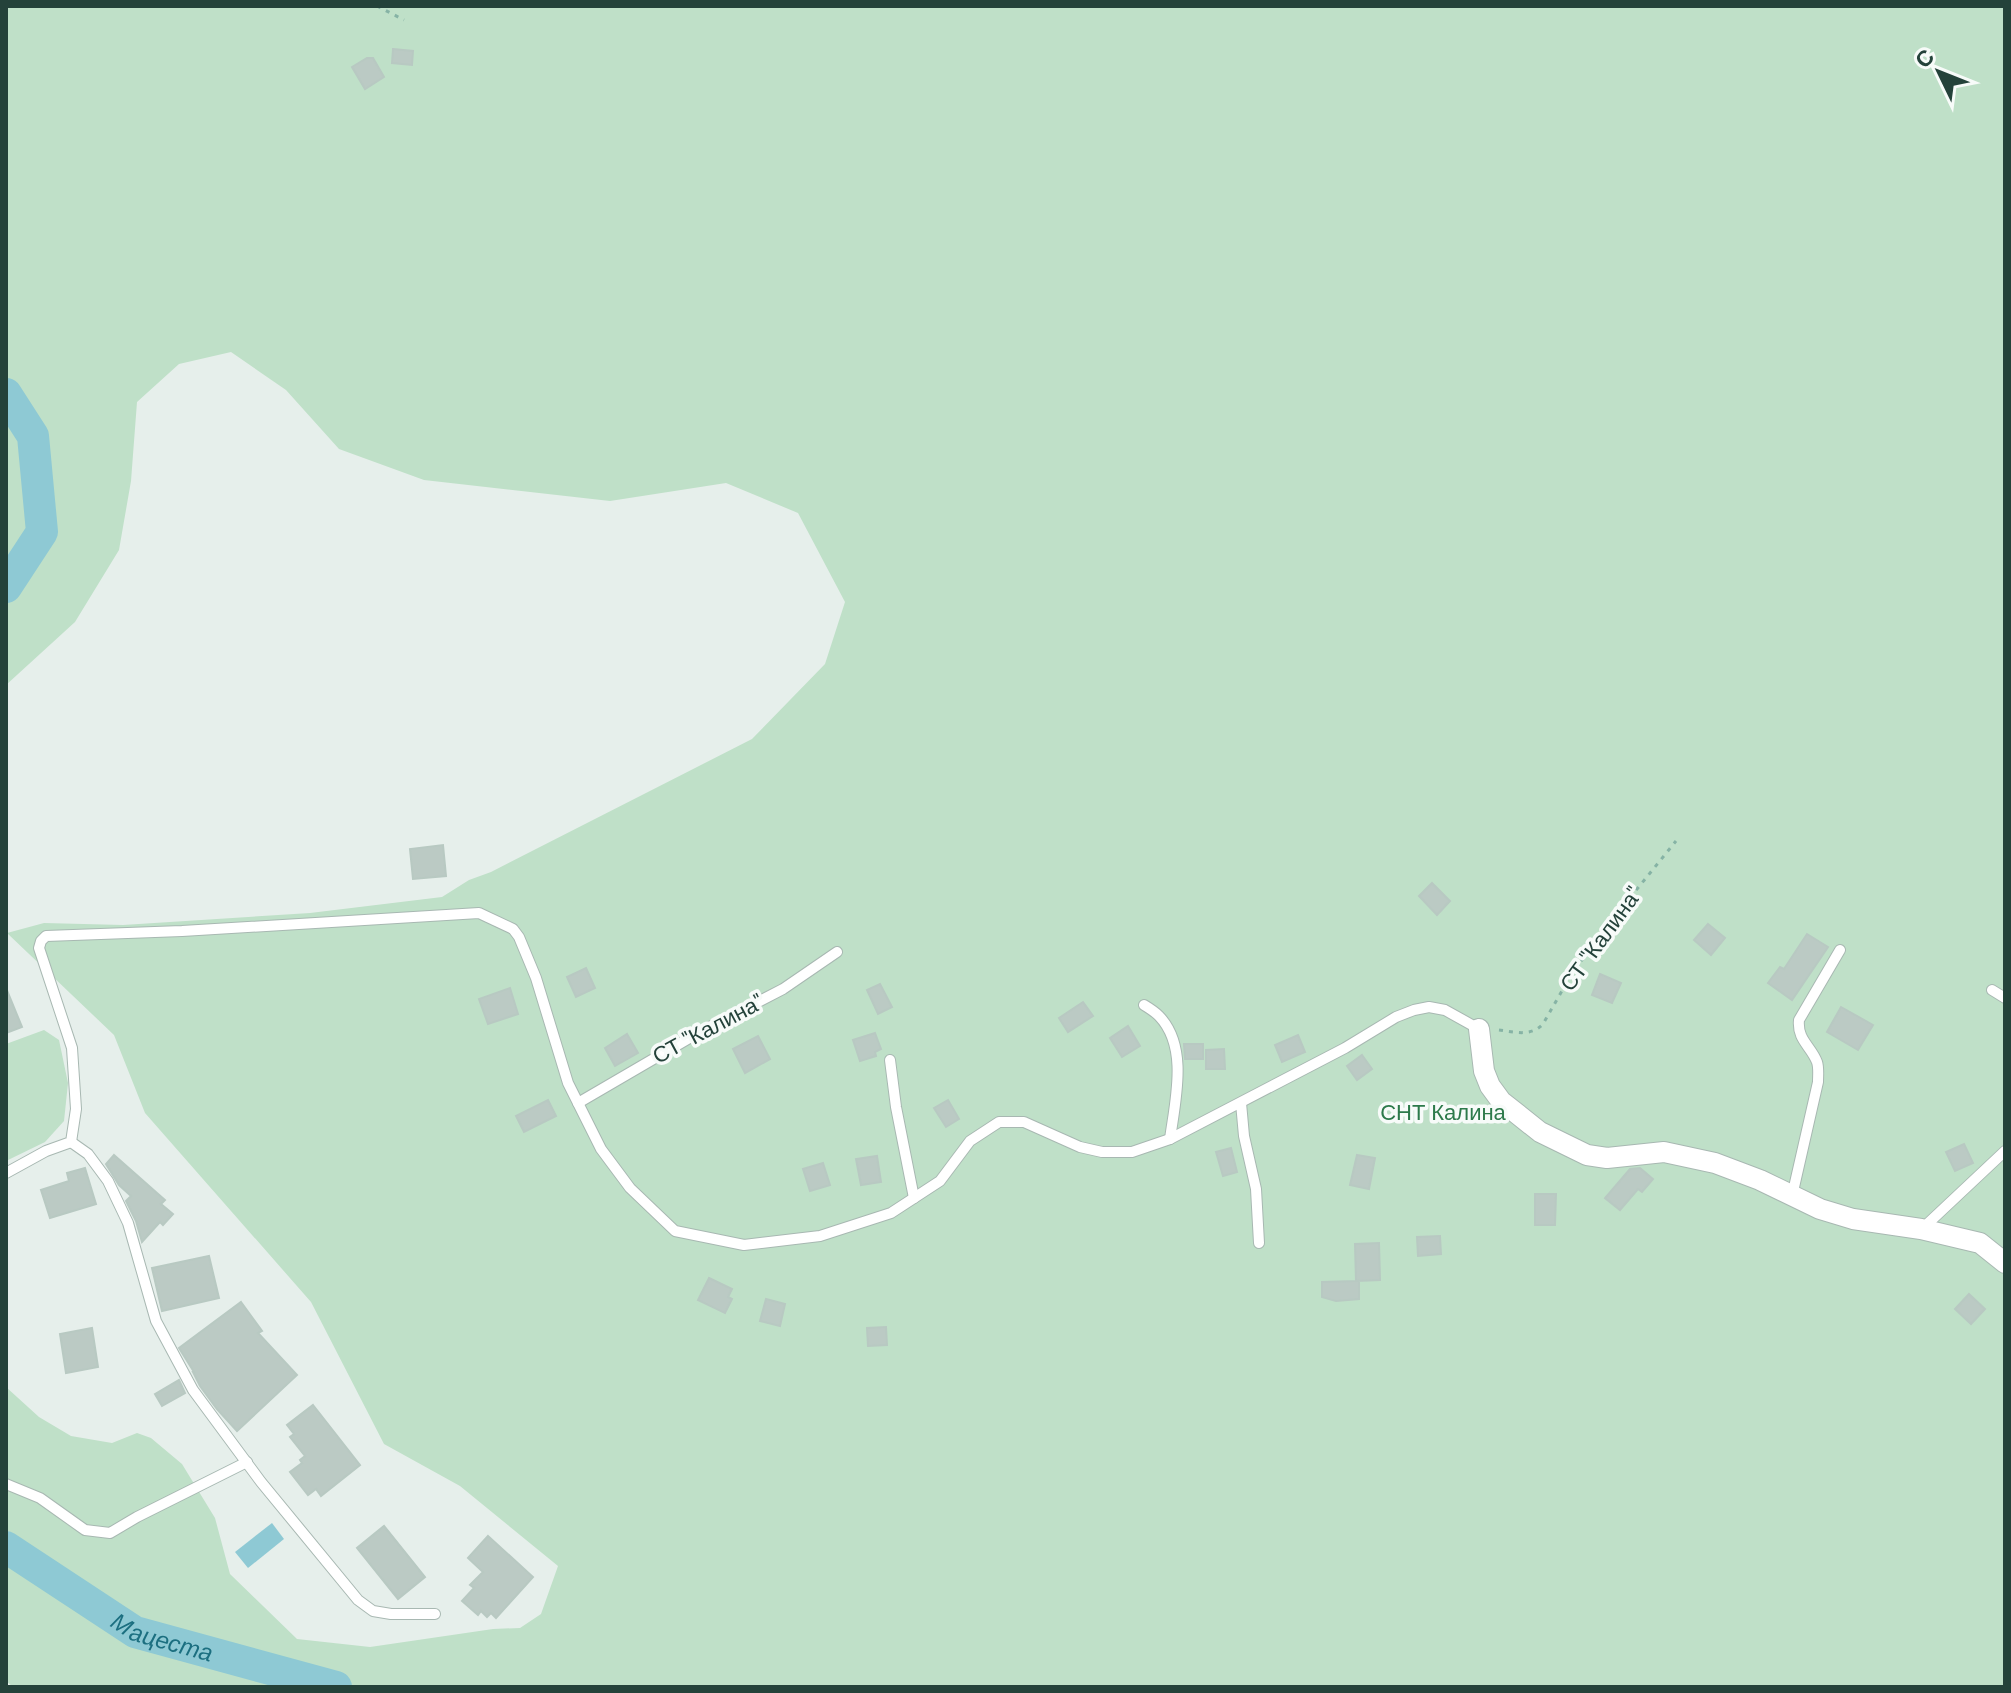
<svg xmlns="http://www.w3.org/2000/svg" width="2011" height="1693" viewBox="0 0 2011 1693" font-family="'DM Sans',sans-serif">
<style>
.green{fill:#bfe0c8}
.water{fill:#8ec9d4}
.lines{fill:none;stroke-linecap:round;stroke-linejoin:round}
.river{stroke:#8ec9d4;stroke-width:32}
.building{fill:#bbcac4;stroke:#b8c9c2;stroke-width:2}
.lane-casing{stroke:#a8b8b2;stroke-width:12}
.street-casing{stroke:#a8b8b2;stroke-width:22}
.path{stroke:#86b3a5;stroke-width:3;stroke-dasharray:4 6;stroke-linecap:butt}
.lane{stroke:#fff;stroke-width:10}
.street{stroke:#fff;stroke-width:20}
.labels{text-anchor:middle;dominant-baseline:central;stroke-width:7;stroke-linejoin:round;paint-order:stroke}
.street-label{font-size:22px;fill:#24423a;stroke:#f7fbf9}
.park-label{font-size:22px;fill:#2d7a4b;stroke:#f7fbf9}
.water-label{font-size:24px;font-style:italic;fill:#1c6f80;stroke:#f7fbf9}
</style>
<rect width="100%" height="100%" fill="#e6efeb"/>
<!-- green -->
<g class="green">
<polygon points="6,6 2005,6 2005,1687 13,1687 6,1681 6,1387 39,1417 71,1436 112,1443 137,1433 151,1438 182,1464 215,1518 230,1574 297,1639 370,1647 493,1629 520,1628 541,1614 558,1566 460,1486 384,1444 311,1302 145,1113 114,1035 7,933 44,923 123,925 310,913 442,897 469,880 491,872 752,739 825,664 845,602 798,513 726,483 610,501 424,480 339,449 286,390 231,352 179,364 137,402 131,481 119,550 75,622 6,685"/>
<polygon points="44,1030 59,1040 68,1083 64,1121 45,1142 6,1161 6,1044"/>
</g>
<!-- water -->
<polygon class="water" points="272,1523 284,1539 248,1568 235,1552"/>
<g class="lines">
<!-- river -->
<g class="river">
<polyline points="6,394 33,436 42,532 6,587"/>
<path id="s1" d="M 6,1547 L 135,1632 L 336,1687"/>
</g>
</g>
<!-- building -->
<g class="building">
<polygon points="393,49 413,51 412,65 392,63"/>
<polygon points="367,58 373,58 384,77 365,89 352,67"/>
<polygon points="443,845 446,876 413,879 410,849"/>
<polygon points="1432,883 1450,901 1437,915 1419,896"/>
<polygon points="1708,924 1725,938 1711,955 1694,940"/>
<polygon points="1807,934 1828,947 1792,1000 1768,983 1780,967 1784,969"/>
<polygon points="586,968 595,988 576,997 567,977"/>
<polygon points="1600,974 1621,983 1612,1003 1592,995"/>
<polygon points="880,984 892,1007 878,1014 867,990"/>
<polygon points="6,988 22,1027 6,1033"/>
<polygon points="510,988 518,1014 488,1024 479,999"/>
<polygon points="1083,1002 1093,1016 1068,1032 1059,1018"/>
<polygon points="1841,1007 1873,1025 1858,1050 1827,1032"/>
<polygon points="1128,1026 1140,1046 1122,1057 1110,1038"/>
<polygon points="875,1033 881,1049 875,1052 876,1056 860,1061 853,1040"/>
<polygon points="627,1034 638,1053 615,1066 605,1048"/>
<polygon points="1298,1035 1305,1052 1282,1062 1275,1045"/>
<polygon points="758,1036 770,1059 745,1073 733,1049"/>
<polygon points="1184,1044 1203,1044 1203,1059 1185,1059"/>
<polygon points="1224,1049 1225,1069 1206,1069 1206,1050"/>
<polygon points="1362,1055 1372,1069 1357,1080 1347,1066"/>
<polygon points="548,1100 556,1116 524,1132 516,1116"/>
<polygon points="948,1100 959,1119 946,1127 934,1108"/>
<polygon points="1964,1144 1973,1163 1955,1171 1946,1152"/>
<polygon points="1231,1148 1237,1172 1223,1176 1216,1152"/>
<polygon points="114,1155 157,1193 165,1200 161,1204 173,1214 163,1225 160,1222 142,1242 136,1221 126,1201 131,1196 119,1185 106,1164"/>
<polygon points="1357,1155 1375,1158 1369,1189 1350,1185"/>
<polygon points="877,1156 881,1182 861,1185 856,1159"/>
<polygon points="823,1163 830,1185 810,1191 803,1169"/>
<polygon points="85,1168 96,1204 50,1218 41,1190 69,1181 67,1173"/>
<polygon points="1640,1168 1653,1179 1642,1192 1638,1189 1620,1210 1605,1198 1630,1169"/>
<polygon points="1535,1194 1556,1194 1555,1225 1535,1225"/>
<polygon points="1440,1236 1441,1254 1418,1256 1417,1237"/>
<polygon points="1379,1243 1380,1280 1356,1281 1359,1281 1359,1299 1336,1301 1322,1297 1322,1282 1356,1281 1355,1244"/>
<polygon points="209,1256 219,1298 162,1311 152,1268"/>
<polygon points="709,1278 732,1289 728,1297 732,1299 725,1313 698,1300"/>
<polygon points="1969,1294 1985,1309 1971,1324 1955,1309"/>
<polygon points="766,1299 785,1304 780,1326 760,1321"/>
<polygon points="241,1302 262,1331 258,1333 297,1375 237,1431 217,1409 200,1386 193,1372 194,1372 179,1348"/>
<polygon points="886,1327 887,1345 868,1346 867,1328"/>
<polygon points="92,1328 98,1367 66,1373 60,1334"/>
<polygon points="179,1380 185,1393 162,1406 155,1394"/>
<polygon points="313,1405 360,1465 321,1496 316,1489 308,1495 290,1472 302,1463 300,1460 305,1456 290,1437 294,1434 287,1425"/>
<polygon points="384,1526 425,1577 398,1599 357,1548"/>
<polygon points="488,1536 533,1577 496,1618 491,1613 487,1617 481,1611 478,1615 462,1601 474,1588 470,1585 483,1572 468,1558"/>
</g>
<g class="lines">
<defs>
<g id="lane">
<polyline points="1992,990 2005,998"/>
<path d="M 1144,1005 C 1149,1008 1155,1012 1159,1016 C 1189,1047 1175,1101 1170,1139"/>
<polyline points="890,1060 896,1107 914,1198"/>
<polyline points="578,1103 698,1033 783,989 837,952"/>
<polyline points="1241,1103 1244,1136 1256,1189 1259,1243"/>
<polyline points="71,1142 88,1154 108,1181 128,1223 156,1321 193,1390 261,1482 358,1600 373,1611 391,1614 435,1614"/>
<polyline points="6,1173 46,1151 71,1142 76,1109 72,1048 39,948 41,941 46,936 182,931 479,913 513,929 519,937 536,978 568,1083 601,1149 630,1188 675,1231 744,1245 820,1236 891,1213 940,1181 970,1141 999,1122 1024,1122 1080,1147 1102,1152 1132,1152 1170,1139 1345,1048 1396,1017 1414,1010 1429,1007 1445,1010 1479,1029"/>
<path d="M 1792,1196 L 1818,1082 C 1818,1075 1819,1068 1817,1062 C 1811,1046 1797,1040 1799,1020 L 1840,950"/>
<polyline points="1923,1228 2005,1151"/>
<polyline points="6,1484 40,1498 85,1530 110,1533 137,1517 247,1462"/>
</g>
<polyline id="street" points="1479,1029 1484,1071 1490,1086 1501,1101 1540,1132 1587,1155 1607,1158 1664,1152 1715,1163 1760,1180 1820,1209 1853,1219 1921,1229 1980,1243 2005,1263"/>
</defs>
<!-- lane casing -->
<use href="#lane" class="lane-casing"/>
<!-- street casing -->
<use href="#street" class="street-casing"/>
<!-- path -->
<g class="path">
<polyline points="377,6 404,20"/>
<path d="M 1499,1030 C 1515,1032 1531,1037 1543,1024 L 1571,975 L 1603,931 L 1676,841"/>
</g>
<!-- lane -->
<use href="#lane" class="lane"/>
<!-- street -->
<use href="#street" class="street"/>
</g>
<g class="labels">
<!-- street labels -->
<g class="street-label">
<text transform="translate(1601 939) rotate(-54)">СТ "Калина"</text>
<text transform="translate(708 1029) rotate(-28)">СТ "Калина"</text>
</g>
<!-- park labels -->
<g class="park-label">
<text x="1443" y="1112">СНТ Калина</text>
</g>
<!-- water labels -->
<g class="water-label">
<text stroke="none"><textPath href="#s1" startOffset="182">Мацеста</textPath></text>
</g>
</g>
<!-- border -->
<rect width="2011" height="1693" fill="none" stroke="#24423a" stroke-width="16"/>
<!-- north arrow -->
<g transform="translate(1939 72) rotate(313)" stroke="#f7fbf9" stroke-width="6" paint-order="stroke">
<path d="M0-6L14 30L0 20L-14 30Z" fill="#24423a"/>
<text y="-12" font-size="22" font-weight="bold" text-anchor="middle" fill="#24423a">С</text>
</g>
</svg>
